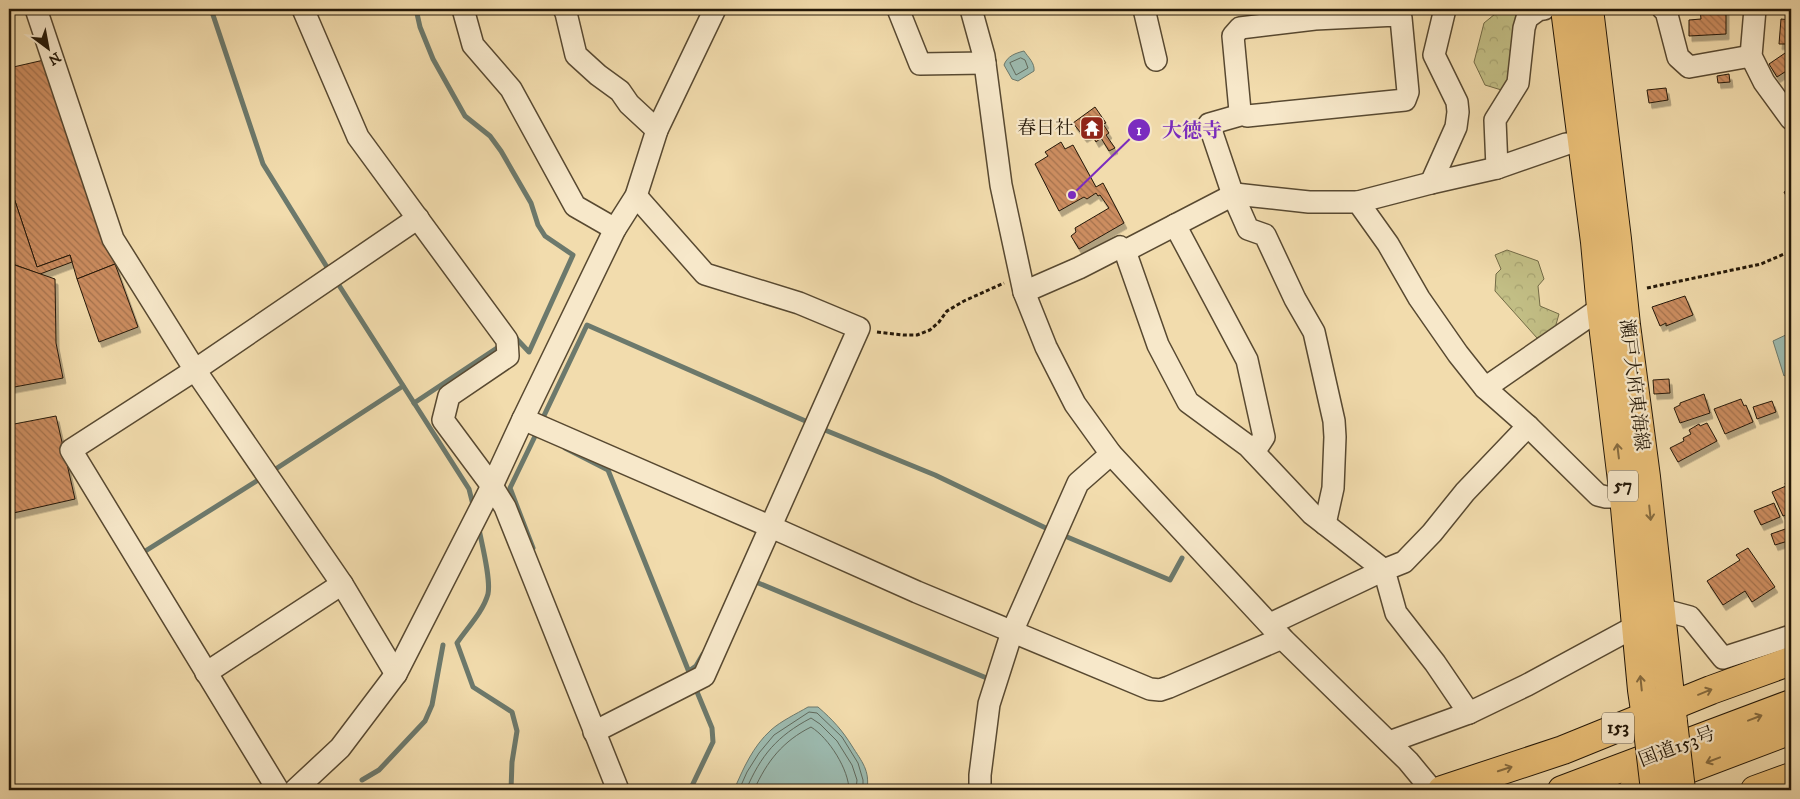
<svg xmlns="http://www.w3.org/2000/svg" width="1800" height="799" viewBox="0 0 1800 799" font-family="'IM FELL DW Pica','Noto Serif JP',serif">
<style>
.forest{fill:url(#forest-crowns);stroke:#736b46}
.water{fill:#9cbaaf;stroke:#6c796c}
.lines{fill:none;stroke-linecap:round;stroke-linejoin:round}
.shore{stroke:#60695c;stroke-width:1}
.stream{stroke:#6c796c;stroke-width:5}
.building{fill:url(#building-back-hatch);stroke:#241808;filter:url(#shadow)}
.minor-casing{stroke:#584931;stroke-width:24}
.major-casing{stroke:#241808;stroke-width:30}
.highway-casing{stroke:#241808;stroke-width:30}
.path{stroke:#241808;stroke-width:3;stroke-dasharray:4 2.5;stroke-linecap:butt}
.minor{stroke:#f7e8ca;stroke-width:21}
.major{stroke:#e9be76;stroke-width:28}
.highway{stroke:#e9be76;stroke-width:28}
.major-bridge-casing{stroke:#241808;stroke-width:30;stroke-linecap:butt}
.major-bridge{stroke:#e9be76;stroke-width:28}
.oneway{stroke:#866b3f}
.labels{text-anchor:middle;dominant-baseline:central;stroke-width:4.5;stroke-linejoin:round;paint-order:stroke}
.shield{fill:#f7e8ca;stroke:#635642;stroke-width:1}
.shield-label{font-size:18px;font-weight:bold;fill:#241808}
.poi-label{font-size:19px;fill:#241808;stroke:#f7e8ca;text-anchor:end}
.street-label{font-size:19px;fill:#241808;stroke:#f7e8ca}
.leader{fill:none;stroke:#7b2cbf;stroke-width:2}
.callout-dot{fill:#7b2cbf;stroke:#f7e8ca;stroke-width:2}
.mark-label{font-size:15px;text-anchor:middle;font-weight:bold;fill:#fff}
.callout-label{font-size:20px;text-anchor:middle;font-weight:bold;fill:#7b2cbf;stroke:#f7e8ca;stroke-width:4.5;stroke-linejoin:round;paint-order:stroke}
</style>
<defs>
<pattern id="forest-crowns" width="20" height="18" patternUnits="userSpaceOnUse" patternTransform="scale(1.25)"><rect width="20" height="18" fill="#c2be85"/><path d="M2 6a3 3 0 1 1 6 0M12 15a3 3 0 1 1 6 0" fill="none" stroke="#a7a371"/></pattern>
<pattern id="building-back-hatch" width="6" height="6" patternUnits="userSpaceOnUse" patternTransform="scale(1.25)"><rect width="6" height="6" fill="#cc8d60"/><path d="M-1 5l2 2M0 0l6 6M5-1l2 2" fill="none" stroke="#a5724d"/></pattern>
<filter id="shadow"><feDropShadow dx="3" dy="5.5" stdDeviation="0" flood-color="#0004"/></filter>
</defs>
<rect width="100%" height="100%" fill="#f2dcad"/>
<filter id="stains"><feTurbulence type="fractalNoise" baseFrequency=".004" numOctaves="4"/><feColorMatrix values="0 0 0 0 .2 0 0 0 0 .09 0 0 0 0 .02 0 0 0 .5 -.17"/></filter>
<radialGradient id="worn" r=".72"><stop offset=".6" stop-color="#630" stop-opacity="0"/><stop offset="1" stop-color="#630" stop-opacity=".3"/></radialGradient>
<!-- forest -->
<g class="forest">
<polygon points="1514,9 1527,9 1508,92 1485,85 1474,62 1484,23 1495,14"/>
<polygon points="1507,250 1538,261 1544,279 1538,286 1540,306 1559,314 1555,328 1537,338 1495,291 1496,274 1501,269 1495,255"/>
</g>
<!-- water -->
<g class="water">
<path d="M 1024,51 C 1028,57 1035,63 1034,71 L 1018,81 L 1012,79 L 1004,65 C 1007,56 1016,53 1024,51 Z"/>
<polygon points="1790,333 1791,337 1791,371 1784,376 1773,341"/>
<path d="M 808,707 L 818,707 C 833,720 842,730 852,746 C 862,762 870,770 867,790 L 734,790 C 743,769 753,746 771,730 C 781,721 796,714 808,707 Z"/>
</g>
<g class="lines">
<!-- shore -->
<g class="shore">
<polygon points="1021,58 1025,60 1028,68 1016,75 1010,63"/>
<polyline points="739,790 747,772 759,753 774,735 809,712 817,713 842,737 858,763 863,780 863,790"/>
<path d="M 746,790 C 761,755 777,736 811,718 L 820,724 L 837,741 L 852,765 L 857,780 L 856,790"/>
<path d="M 754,790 C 767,761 783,741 811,727 C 829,738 849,770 849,790"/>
</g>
<!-- stream -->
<g class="stream">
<polyline points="211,9 263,164 330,272"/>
<polyline points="416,9 420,27 433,59 465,116 490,136 501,151 531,203 538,225 545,236 573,255 529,352 514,336"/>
<polyline points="335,279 469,489 474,509"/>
<polyline points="414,403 503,344"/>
<polyline points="541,422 587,325 810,423"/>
<polyline points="820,428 935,475 1052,531"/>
<polyline points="565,448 608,470 691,677"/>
<polyline points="271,472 403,386"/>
<path d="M 479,529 C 482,545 491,579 488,594 C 483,612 467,628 457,643 L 473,687 L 512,712 L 517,731 L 512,762 L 511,790"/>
<polyline points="1060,534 1170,580 1182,558"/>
<polyline points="533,548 510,488 538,430"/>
<polyline points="139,555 263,477"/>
<polyline points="751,580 989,679"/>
<polyline points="689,671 696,666 703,654"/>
<polyline points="362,780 379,770 425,721 432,705 443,645"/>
<polyline points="690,790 713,742 712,728 695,687"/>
</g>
</g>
<!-- building -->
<g class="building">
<polygon points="1700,9 1726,9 1726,34 1689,36 1689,20 1701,19"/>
<polygon points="1781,19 1791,20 1791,44 1779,44"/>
<polygon points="1791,49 1791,68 1777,77 1769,64"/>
<polygon points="44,60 115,264 77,279 70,255 37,267 9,183 9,68"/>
<polygon points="1729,74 1730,82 1718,83 1717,76"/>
<polygon points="1666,88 1668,100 1649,103 1647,90"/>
<polygon points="1095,107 1106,123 1103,124 1109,133 1106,135 1115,148 1109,151 1101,138 1096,142 1091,133 1084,137 1073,123"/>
<polygon points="1061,142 1065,149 1073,145 1096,187 1103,183 1124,223 1079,249 1071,236 1076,232 1075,228 1109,208 1100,195 1098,196 1096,193 1087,199 1084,197 1059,211 1035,164 1048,156 1045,152"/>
<polygon points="9,183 37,267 70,255 72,262 40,274 10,263 9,259"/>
<polygon points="1791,188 1791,205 1784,192"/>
<polygon points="9,263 55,279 56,343 63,378 9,388"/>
<polygon points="115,264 138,327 99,342 77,279"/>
<polygon points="1685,296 1693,315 1666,326 1666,323 1660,326 1652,307"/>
<polygon points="1669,379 1670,393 1654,394 1653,380"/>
<polygon points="1704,394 1710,413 1680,423 1674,408 1680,405 1680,403"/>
<polygon points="1741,399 1744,406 1746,405 1753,422 1725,434 1714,409"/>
<polygon points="1772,401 1776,412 1757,419 1753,407"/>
<polygon points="56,416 75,499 9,514 9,425"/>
<polygon points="1707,423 1717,441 1678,462 1670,448 1684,441 1683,438 1691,434 1689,430 1699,424 1700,426"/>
<polygon points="1791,480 1791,513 1783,516 1772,492 1786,486 1785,483"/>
<polygon points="1774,503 1780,517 1761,525 1754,511"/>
<polygon points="1791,527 1791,540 1775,545 1771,534"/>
<polygon points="1748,548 1775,587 1752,602 1745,591 1723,605 1707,581 1740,560 1736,555"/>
</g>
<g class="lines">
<defs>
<g id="minor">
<polyline points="36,9 113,239 195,370 342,584 396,674"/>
<polyline points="303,9 358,137 507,340 508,356 449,396 443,420 492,486 505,507 618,790"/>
<polyline points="463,9 473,45 511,89 575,206 615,229"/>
<polyline points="564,9 566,13 576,55 598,75 620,91 629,104 657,130"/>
<polyline points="898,9 920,64 985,63"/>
<polyline points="971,9 984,56 1001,185 1024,292 1046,347 1075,404 1111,454 1282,638 1408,761 1432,790"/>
<polyline points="1144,9 1156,60"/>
<polyline points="1663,9 1666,11 1678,57 1689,67 1751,56"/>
<polyline points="1755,9 1751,56 1764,82 1791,119"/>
<polygon points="1397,15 1401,18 1408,92 1405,100 1247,116 1240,111 1233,36 1240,28 1315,19"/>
<polyline points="1244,114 1209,124 1233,195 1248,229 1265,235 1295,299 1314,332 1334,421 1335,437 1333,488 1325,524"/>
<polyline points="1497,168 1566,144"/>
<polyline points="1431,183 1456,127 1458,112 1457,102 1434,55 1445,9"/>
<polyline points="1358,202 1431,183 1497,168 1495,120 1518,83 1524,28 1527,18 1538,10 1544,9"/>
<polyline points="1175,225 1247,360 1264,437 1254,452"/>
<polyline points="1125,251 1158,345 1188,402 1248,446 1312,514 1384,570 1270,624"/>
<polyline points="1024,292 1079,268 1120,247 1125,251 1235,194 1309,202 1358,202 1388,244 1419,298 1458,354 1485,388 1528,426 1598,495 1606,497 1624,497"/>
<polyline points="1485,388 1601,308"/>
<polyline points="523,419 769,526 917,592 1150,689 1160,690 1169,687 1282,638"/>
<polyline points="1528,426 1465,492 1432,533 1404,562 1384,570 1396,613 1435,663 1469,713 1527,685 1636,626"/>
<polyline points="1660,609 1690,617 1723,658 1791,636"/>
<polyline points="206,673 342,584"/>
<polyline points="594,732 704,676 859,328 799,303 705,274 636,196"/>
<polyline points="1389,742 1469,713"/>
<polyline points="278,790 71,450 195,370 418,218"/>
<polyline points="295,790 340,748 396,674 492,486 523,419 615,229 636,196 657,130 715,9"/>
<polyline points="980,790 980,775 989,704 1012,632 1078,483 1111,454"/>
</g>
<g id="major">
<polyline points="1565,9 1595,242 1601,308 1624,497 1642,690 1648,731"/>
<polyline points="1589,9 1617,239 1626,325 1646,477 1673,722"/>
</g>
<g id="highway">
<polyline points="1442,790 1563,750 1711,690 1791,661"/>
<polyline points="1562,790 1791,704"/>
<polyline points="1633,790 1791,730"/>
<polyline points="1755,790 1791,777"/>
</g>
</defs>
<!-- minor casing -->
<use href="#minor" class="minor-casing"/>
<!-- major casing -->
<use href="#major" class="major-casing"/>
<!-- highway casing -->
<use href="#highway" class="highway-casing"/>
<!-- path -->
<g class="path">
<polyline points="1647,288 1761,264 1791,251"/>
<polyline points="877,332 903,335 917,335 930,330 939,322 947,311 964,301 1004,283"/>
</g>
<!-- minor -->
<use href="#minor" class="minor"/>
<!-- major -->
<use href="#major" class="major"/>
<!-- highway -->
<use href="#highway" class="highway"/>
<defs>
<g id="major-bridge">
<polyline points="1673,722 1681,790"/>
<polyline points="1648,731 1655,790"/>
</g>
</defs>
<!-- major-bridge casing -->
<use href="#major-bridge" class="major-bridge-casing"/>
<!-- major-bridge -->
<use href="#major-bridge" class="major-bridge"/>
</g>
<!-- one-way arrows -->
<defs><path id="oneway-shaft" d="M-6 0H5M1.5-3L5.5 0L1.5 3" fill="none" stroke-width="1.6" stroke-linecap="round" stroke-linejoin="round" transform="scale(1.25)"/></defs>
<g class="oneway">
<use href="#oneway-shaft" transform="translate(1618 451) rotate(-97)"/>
<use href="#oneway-shaft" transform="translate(1650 513) rotate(84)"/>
<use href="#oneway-shaft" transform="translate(1641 683) rotate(-96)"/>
<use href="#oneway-shaft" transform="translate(1705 692) rotate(-22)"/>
<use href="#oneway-shaft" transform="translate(1755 718) rotate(-21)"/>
<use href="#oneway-shaft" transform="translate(1713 760) rotate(159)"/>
<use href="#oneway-shaft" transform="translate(1505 769) rotate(-18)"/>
</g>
<!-- icons -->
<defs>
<symbol id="temple-square" viewBox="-11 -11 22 22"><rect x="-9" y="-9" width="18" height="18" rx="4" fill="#8f2418" stroke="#f7e8ca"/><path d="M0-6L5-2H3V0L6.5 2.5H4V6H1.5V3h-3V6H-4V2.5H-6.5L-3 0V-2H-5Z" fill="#fff"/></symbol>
</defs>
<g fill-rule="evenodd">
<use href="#temple-square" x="1078" y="114" width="28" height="28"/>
</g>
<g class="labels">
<!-- shield labels -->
<g class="shield">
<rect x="1608" y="470.5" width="30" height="31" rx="4"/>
<rect x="1602" y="712.5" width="32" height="31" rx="4"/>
</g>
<g class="shield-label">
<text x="1623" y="486">57</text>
<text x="1618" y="728">153</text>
</g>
<!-- poi labels -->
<g class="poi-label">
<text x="1074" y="128">春日社</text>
</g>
<!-- street labels -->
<g class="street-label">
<text transform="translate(1634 385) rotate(83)">瀬戸大府東海線</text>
<text transform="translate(1677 747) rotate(-21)">国道153号</text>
</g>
</g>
<!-- callouts -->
<path class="leader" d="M1072 195L1139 130"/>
<g class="callout-dot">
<circle cx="1072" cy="195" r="5"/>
<circle cx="1139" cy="130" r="12"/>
</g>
<g class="mark-label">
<text x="1139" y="135">1</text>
</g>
<g class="callout-label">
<text x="1192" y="137">大徳寺</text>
</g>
<!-- margin -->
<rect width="1800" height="799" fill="none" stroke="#f2dcad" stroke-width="30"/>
<rect x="10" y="10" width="1780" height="779" fill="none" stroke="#241808" stroke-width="2.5"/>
<rect x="15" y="15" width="1770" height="769" fill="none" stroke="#241808"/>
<!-- north arrow -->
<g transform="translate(48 48) rotate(148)" stroke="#f7e8ca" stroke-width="4" paint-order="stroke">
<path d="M0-4L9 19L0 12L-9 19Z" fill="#241808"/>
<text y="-8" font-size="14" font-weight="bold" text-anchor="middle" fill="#241808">N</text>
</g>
<rect width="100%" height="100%" filter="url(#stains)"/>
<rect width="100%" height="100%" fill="url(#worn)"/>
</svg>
